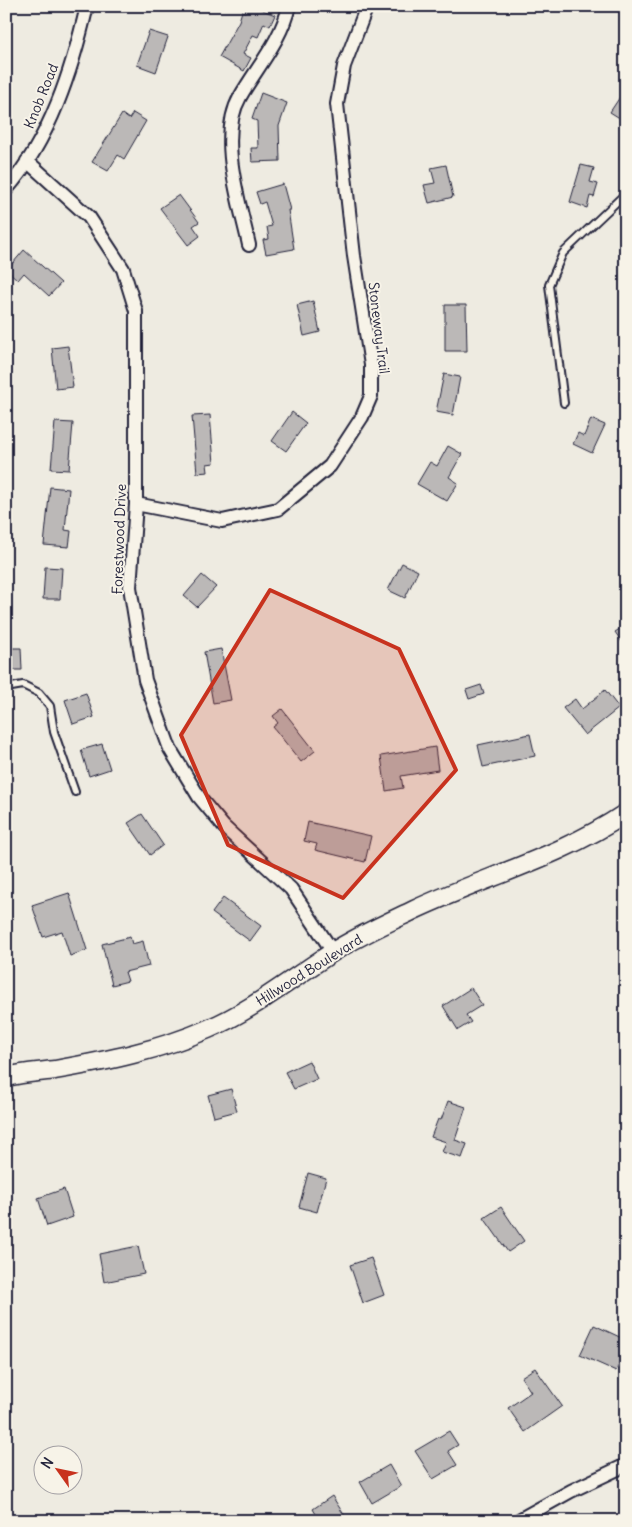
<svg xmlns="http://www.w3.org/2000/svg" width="632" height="1527" viewBox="0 0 632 1527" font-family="Delius,sans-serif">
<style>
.building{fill:#bbb8b7;stroke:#22223b}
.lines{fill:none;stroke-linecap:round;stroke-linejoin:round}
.lane-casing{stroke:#22223b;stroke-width:10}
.street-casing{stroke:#22223b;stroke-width:16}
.secondary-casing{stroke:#22223b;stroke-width:21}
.lane{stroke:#f7f3e8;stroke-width:6}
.street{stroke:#f7f3e8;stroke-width:12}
.secondary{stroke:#f7f3e8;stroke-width:18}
.marked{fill:#c8321e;fill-opacity:0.2;stroke:#c8321e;stroke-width:4;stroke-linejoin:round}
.labels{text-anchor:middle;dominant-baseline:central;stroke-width:4;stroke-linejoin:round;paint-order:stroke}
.street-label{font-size:14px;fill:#22223b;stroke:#f7f3e8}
</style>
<rect width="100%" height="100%" fill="#eeebe1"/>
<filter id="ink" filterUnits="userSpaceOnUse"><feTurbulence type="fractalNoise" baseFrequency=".02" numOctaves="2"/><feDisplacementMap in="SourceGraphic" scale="10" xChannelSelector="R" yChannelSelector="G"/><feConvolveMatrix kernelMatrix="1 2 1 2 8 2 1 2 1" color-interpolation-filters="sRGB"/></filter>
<g filter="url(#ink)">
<!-- building -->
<g class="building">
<polygon points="247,6 253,6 275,15 270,26 264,23 258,37 253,35 243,54 251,58 244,71 219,57 239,21 242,11 245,12"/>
<polygon points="149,31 168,37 156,72 137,65"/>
<polygon points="626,88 626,122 610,112"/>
<polygon points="261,93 287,103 279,126 280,161 252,162 251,148 258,148 257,121 252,119"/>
<polygon points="133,113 146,121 124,159 118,155 108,171 92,162 122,114 129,119"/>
<polygon points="446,165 453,197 429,203 424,185 435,183 431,168"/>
<polygon points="581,165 594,168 590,182 598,184 594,197 590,196 587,208 570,202"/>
<polygon points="283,184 290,210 288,210 294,249 266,254 263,240 269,239 267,227 272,226 265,202 260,204 256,192"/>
<polygon points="179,195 199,222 193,226 200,236 188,245 160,208"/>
<polygon points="24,250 61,283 49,296 24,273 18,280 7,270"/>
<polygon points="313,301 320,332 304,336 297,305"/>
<polygon points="445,305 466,305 467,351 445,351"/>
<polygon points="68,346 73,387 56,389 52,348"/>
<polygon points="444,374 460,377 453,415 436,412"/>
<polygon points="292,412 306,423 286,451 272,441"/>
<polygon points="210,415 214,463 207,464 208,472 197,473 192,416"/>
<polygon points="591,419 605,425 592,453 573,444 578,433 584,436"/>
<polygon points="55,422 73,423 69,470 51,469"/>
<polygon points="448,446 462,454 449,477 458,483 447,501 417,484 430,462 437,466"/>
<polygon points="50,487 69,489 65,530 71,531 69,547 44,545"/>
<polygon points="402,563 418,571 405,598 388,590"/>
<polygon points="45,567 62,568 60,599 43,599"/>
<polygon points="202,575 216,587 197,607 184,596"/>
<polygon points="626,625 626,648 615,632"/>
<polygon points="6,648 21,648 22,670 6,670"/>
<polygon points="221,649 231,700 213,703 204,652"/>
<polygon points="481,685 484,694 469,699 466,690"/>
<polygon points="605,690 619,708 585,735 563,708 575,699 582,709"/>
<polygon points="86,693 94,717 73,724 65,700"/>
<polygon points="282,709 315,751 301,762 273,727 278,723 273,716"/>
<polygon points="530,734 535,756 483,767 478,745"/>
<polygon points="102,744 110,769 89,776 81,750"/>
<polygon points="435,747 438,770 401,776 403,788 386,791 381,756"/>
<polygon points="142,814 163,845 150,855 128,823"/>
<polygon points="308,822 371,836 365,862 315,850 317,844 304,841"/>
<polygon points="69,893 87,950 70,956 62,931 43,937 32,905"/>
<polygon points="223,898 261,926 250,941 212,913"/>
<polygon points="130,937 132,944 143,941 149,966 125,972 128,981 112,985 102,944"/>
<polygon points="471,988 482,1005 466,1015 471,1022 458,1030 443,1006"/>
<polygon points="309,1061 317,1079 294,1089 285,1072"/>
<polygon points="231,1089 237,1111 214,1117 208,1095"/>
<polygon points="448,1101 466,1107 455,1140 467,1144 462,1158 442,1152 446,1142 431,1137 438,1119 441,1120"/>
<polygon points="308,1173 326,1178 317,1212 299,1207"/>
<polygon points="64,1189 73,1217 47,1226 38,1198"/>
<polygon points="501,1207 524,1241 508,1252 484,1218"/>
<polygon points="138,1246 144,1274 104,1282 99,1254"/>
<polygon points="371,1258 384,1295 363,1303 350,1265"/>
<polygon points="594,1325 626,1340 626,1349 616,1371 580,1355"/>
<polygon points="535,1368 562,1406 525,1432 508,1408 531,1392 521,1377"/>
<polygon points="449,1431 458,1445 448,1451 457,1465 433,1479 415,1451"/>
<polygon points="389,1465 401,1486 372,1503 360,1482"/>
<polygon points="332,1496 348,1521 320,1521 313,1509"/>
</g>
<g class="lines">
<defs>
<g id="lane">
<polyline points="564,403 549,285 563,253 626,193"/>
<polyline points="6,688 23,685 39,693 50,706 54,732 75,792"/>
</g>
<g id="street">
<polyline points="27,161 89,217 123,269 136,311 136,504 130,587 145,680 170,749 199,797 224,827 291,889 333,952"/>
<path d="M 6,190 C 50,140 72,70 87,6"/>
<path d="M 249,245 C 240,203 217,137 240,97 C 257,67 281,41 289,6"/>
<polyline points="136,504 222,521 278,509 330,466 362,417 371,396 371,365 354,256 337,104 344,66 367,6"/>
<polyline points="517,1521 571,1491 626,1465"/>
</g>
<path id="secondary" d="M 6,1077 C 22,1073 39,1072 55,1070 C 106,1061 160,1050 208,1029 C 253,1010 292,978 333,952 C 358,936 387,923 414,910 C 484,877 561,857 626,813"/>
</defs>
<!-- lane casing -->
<use href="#lane" class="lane-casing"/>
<!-- street casing -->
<use href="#street" class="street-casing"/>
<!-- secondary casing -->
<use href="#secondary" class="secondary-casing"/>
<!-- lane -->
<use href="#lane" class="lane"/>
<!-- street -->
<use href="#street" class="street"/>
<!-- secondary -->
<use href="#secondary" class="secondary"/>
</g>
</g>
<!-- marked area -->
<path class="marked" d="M 270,590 L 399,649 L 456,770 L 343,898 L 228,845 L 181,735 Z"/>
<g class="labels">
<!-- street labels -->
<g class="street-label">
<text transform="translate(41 96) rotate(-68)">Knob Road</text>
<text transform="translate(379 328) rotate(83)">Stoneway Trail</text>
<text transform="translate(119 539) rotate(-88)">Forestwood Drive</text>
<text transform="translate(309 970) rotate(-32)">Hillwood Boulevard</text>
</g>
</g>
<!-- margin -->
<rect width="632" height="1527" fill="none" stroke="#f7f3e8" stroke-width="25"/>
<rect x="12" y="12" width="607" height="1502" fill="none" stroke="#22223b" stroke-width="2" filter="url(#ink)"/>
<!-- north arrow -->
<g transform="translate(58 1470) rotate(303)"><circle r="24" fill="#f7f3e8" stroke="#a29fa3"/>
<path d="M0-4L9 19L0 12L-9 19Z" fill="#c8321e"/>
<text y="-8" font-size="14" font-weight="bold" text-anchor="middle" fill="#22223b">N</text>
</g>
</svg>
